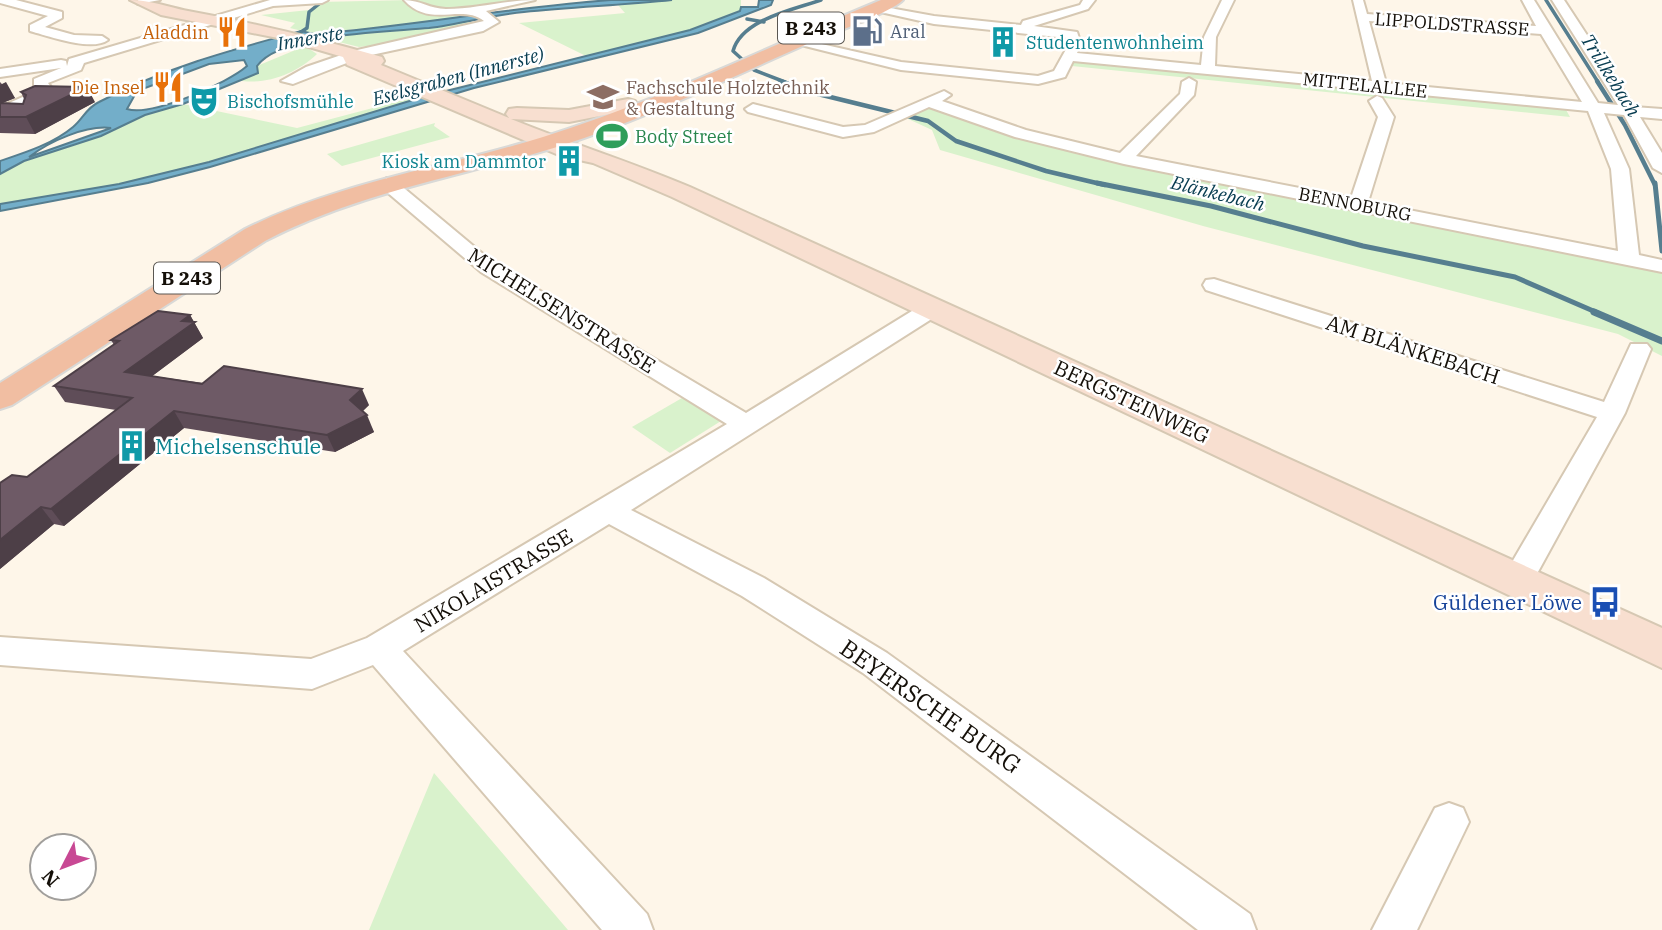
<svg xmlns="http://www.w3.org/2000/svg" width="1662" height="930" viewBox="0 0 1662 930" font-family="'IBM Plex Serif',serif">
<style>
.green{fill:#d9f2cc}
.water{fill:#73aec9;stroke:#567e8f;stroke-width:2;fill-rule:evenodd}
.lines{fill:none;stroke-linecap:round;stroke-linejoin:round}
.stream-far3{stroke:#567e8f;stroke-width:3.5}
.stream-far2{stroke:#567e8f;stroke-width:4.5}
.stream-far1{stroke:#567e8f;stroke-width:5}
.stream{stroke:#567e8f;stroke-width:7}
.street-casing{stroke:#d6c8b3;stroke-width:4}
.secondary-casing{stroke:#d6c8b3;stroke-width:4}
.primary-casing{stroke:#d9d9d7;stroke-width:4}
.street{fill:#fff;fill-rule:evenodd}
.secondary{fill:#f8dfd0;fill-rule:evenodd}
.primary{fill:#f1bea2;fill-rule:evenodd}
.wall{fill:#5f4d58}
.shaded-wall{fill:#4d3f47}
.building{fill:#6e5a66;stroke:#4d3f47;stroke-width:2}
.labels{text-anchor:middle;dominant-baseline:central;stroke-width:5;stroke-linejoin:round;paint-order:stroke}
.far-street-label{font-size:18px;fill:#140f08;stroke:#fff}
.far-service-label{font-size:18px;fill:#4e5e75;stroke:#fff;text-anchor:start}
.far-food-label{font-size:18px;fill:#c56008;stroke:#fff;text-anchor:end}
.far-culture-label{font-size:18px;fill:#0d838f;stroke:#fff;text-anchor:start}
.far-education-label{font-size:18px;fill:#785e54;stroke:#fff;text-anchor:start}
.far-leisure-label{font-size:18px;fill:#27864d;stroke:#fff;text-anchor:start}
.shield{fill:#fff;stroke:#5a5752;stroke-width:2}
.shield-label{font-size:19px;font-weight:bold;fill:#140f08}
.far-water-label{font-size:19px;font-style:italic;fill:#073c50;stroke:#fff}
.street-label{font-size:21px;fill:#140f08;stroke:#fff}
.culture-label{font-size:21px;fill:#0d838f;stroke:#fff;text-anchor:start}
.transit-label{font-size:21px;fill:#164399;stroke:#fff;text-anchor:end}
.near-street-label{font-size:24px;fill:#140f08;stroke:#fff}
</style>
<rect width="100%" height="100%" fill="#fef6e9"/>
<!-- green -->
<g class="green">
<polygon points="411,0 513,0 470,13 465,18 478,25 465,25 377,45 359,47 323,38 352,34 356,29 314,34 290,28 295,23 261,15 309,10 319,2"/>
<polygon points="672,0 741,0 741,10 690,30 586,56 519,23 625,13 618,5"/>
<path d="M 305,46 L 317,54 C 296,74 265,86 237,80 L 258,73 L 257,66 Z"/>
<polygon points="1075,59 1565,108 1570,117 1072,66"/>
<polygon points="422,95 426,96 209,162 119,184 0,204 0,174 24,161 101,136 145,115 183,104 297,128"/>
<polygon points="931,107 1010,136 1131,165 1662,273 1662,356 1618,334 1203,226 940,150 932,130 904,117"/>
<polygon points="435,123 434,126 450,137 342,166 327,154"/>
<polygon points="682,398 721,421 670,453 632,427"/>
<polygon points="434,773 568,930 569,930 369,930"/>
</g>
<!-- water -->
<g class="water">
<path d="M 611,0 L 672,0 C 623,5 573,7 524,12 C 492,15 461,24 429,28 C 389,32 280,33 257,66 L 258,73 L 183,104 L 145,115 L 101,136 L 24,161 L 0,174 L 0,161 C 24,153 53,144 73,127 C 83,119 86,108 99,102 C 164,68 231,50 301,31 L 314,34 C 414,26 511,7 611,0 ZM 244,60 L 247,66 C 228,83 151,117 127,109 L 137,91 L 209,64 ZM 111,128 L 29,157 C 50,141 86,125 111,128 Z"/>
<polygon points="759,0 773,0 771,5 698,33 474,88 210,167 148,183 0,211 0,204 119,184 209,162 426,96 690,30 740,11 741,7 758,7"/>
</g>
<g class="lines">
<!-- stream-far3 -->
<g class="stream-far3">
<polyline points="1546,0 1598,82"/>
<polyline points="747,19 764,22"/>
<polyline points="295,36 307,28 309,12 324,0"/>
<path d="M 785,82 L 754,70 L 733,51 C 742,19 793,10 821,0"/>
</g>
<!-- stream-far2 -->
<g class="stream-far2">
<polyline points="780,81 818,94 928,121 956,141 1046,171 1105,185"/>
<polyline points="1597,81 1625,125 1655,185"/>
</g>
<!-- stream-far1 -->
<g class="stream-far1">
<polyline points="1097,183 1211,206 1363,246 1515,277 1598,313"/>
<polyline points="1655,183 1662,251"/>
</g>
<!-- stream -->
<polyline class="stream" points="1594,312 1662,341"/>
<defs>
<g id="street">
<path d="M 0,0 L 16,0 L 62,12 L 62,18 L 45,27 L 74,35 L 102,36 L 108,40 C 92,52 48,36 30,31 L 30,25 L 48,16 L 0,3 Z"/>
<polygon points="138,0 160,0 138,4"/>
<polygon points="270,0 328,0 322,3 273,6 84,63 81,70 48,83 51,87 45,98 21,109 25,113 22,116 0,116 0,107 34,92 34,79 61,68 0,77 0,69 61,60 66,61 67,66 69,59"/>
<path d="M 404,0 C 420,0 430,9 446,9 C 476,9 505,0 535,0 L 486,11 L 499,22 L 483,31 L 362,57 L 293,84 L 281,81 L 306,67 L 353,51 L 484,21 C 461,3 430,29 404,0 Z"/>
<path d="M 1083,0 L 1095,0 L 1088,9 L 1034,26 L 1077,32 L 1081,44 L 1077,53 L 1201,65 L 1204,37 L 1222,0 L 1234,0 L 1216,37 L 1215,66 L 1372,81 L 1353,0 L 1363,0 L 1367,14 L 1536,26 L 1522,0 L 1534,0 L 1598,103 L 1618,105 L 1552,0 L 1564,0 L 1634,107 L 1662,109 L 1662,119 L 1640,117 L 1662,153 L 1662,173 L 1653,168 L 1624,115 L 1604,113 L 1629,169 L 1639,255 L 1662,260 L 1662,272 L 1124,164 L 1015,137 L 929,107 L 874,132 L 843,137 L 748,112 L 745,109 L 753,104 L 843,127 L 865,125 L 944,91 L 951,95 L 942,101 L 1026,130 L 1120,153 L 1180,94 L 1182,82 L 1189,78 L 1196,82 L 1194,95 L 1136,156 L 1351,198 L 1378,117 L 1369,101 L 1377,96 L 1382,98 L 1394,117 L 1368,202 L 1618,251 L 1611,169 L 1588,111 L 1073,61 L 1065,77 L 1038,84 L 901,70 L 789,42 L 795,38 L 901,62 L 1038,76 L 1054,71 L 1069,44 L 1067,38 L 934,24 L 867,9 L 873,5 L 934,16 L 1021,25 L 1023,21 L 1080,5 ZM 1369,21 L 1541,34 L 1582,102 L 1386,83 Z"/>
<polygon points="387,178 393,179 495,264 746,413 925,303 941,303 944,308 941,313 631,510 764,578 887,653 1250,914 1256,930 1198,930 863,673 742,596 609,524 403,651 647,914 653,930 602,930 373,665 312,689 0,665 0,637 311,659 367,638 727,424 481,272 381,187 378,183"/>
<polygon points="1214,279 1604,402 1631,344 1647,344 1651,349 1625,413 1533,581 1528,590 1517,593 1506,590 1501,581 1597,417 1206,290 1203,285 1206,280"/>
<polygon points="1449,803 1463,808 1469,822 1417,930 1372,930 1435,808"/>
</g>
<path id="secondary" d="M 130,0 C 151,0 167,7 188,11 C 254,23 317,38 382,57 L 384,61 L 381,65 L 509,118 L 506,114 L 509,109 L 517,108 L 569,110 L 628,99 L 635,101 L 638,105 L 635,109 L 569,122 L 511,119 C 570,143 631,162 690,187 L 1662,628 L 1662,668 L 672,197 L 593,163 L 561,156 L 347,65 L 343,57 L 278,38 L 161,15 Z"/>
<path id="primary" d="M 881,0 L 903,0 C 891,13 827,35 807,44 C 725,80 643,120 557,147 C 458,177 357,193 265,241 L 12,405 L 0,409 L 0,383 L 245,229 C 340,182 442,168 543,137 C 659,101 769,46 881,0 Z"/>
</defs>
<!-- street casing -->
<use href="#street" class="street-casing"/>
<!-- secondary casing -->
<use href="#secondary" class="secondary-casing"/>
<!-- primary casing -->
<use href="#primary" class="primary-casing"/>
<!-- street -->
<use href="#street" class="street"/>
<!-- secondary -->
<use href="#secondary" class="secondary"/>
<!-- primary -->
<use href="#primary" class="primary"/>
</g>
<!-- wall -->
<g class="wall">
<polygon points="0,82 15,98 2,103 23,104 24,99 21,92 95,102 35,134 0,133"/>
<polygon points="190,315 203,338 152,376 369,405 363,411 374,432 335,452 184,428 64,526 54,524 0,569 27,477 116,410 65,402 54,386 114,345 111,340"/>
</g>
<!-- shaded-wall -->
<g class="shaded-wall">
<polygon points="6,82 15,98 0,104 0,85"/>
<polygon points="87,87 95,102 35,134 26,117"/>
<polygon points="190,315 203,338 135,389 125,372 182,321"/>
<polygon points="362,389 369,405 357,416 350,400"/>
<polygon points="174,411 184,428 64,526 51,509"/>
<polygon points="367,415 374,432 335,452 327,435"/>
<polygon points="41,507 54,524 0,569 0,540"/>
</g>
<!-- building -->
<g class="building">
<polygon points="35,86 87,87 26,117 0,117 0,103 23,104 26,95 21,92"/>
<polygon points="158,311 190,315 182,321 195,322 125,372 202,384 224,366 362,389 350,400 367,415 327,435 174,411 51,509 41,507 0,540 0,483 12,475 27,477 132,398 54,386 119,341 111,340"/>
</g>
<!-- icons -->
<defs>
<symbol id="fuel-bare" viewBox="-9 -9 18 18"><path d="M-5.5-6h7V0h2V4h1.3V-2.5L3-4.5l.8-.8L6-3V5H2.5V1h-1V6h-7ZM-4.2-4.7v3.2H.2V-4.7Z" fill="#5c6f8a" stroke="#fff" stroke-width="2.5" paint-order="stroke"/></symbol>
<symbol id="restaurant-bare" viewBox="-9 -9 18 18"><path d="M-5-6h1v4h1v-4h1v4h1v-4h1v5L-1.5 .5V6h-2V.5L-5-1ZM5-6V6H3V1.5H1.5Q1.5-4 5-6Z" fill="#e8710a" stroke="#fff" stroke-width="2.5" paint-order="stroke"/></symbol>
<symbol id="building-bare" viewBox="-9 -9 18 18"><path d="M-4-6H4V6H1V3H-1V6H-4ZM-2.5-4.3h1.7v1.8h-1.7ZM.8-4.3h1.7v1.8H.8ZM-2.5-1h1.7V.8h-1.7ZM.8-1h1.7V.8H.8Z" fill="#0f9aa8" stroke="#fff" stroke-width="2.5" paint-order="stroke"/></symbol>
<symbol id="school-bare" viewBox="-9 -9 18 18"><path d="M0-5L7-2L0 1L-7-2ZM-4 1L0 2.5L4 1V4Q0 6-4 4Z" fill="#8d6e63" stroke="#fff" stroke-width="2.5" paint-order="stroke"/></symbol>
<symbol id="theatre-bare" viewBox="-9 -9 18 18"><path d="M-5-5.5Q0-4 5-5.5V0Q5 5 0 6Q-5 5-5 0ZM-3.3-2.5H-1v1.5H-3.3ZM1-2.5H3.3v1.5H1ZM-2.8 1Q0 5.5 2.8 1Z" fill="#0f9aa8" stroke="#fff" stroke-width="2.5" paint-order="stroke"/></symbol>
<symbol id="stadium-bare" viewBox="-9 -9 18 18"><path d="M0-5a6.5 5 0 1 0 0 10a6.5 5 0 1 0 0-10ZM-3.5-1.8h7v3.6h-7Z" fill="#2e9e5b" stroke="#fff" stroke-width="2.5" paint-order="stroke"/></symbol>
<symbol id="bus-bare" viewBox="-9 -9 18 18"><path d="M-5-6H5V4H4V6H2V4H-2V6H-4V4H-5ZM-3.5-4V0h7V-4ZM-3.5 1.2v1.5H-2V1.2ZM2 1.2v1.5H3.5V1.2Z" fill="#1a4fb4" stroke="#fff" stroke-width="2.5" paint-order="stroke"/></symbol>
</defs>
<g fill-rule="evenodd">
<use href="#fuel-bare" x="845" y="9" width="44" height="44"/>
<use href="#restaurant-bare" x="210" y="10" width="44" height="44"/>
<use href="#building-bare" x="981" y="20" width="44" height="44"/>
<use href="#restaurant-bare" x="146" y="65" width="44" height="44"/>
<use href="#school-bare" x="581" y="75" width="44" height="44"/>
<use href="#theatre-bare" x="182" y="79" width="44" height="44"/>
<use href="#stadium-bare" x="590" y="114" width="44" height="44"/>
<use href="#building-bare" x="547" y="139" width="44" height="44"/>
<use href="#building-bare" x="110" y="424" width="44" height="44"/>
<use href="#bus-bare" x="1583" y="580" width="44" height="44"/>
</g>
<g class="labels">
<!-- far-street labels -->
<g class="far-street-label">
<text transform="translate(1452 24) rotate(4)">LIPPOLDSTRASSE</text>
<text transform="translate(1365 85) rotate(6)">MITTELALLEE</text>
<text transform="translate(1355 204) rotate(11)">BENNOBURG</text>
</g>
<!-- far-service labels -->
<g class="far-service-label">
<text x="890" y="31">Aral</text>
</g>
<!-- far-food labels -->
<g class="far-food-label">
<text x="209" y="32">Aladdin</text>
<text x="145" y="87">Die Insel</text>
</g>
<!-- far-culture labels -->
<g class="far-culture-label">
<text x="1026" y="42">Studentenwohnheim</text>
<text x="227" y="101">Bischofsmühle</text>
<text x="546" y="161" text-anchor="end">Kiosk am Dammtor</text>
</g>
<!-- far-education labels -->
<g class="far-education-label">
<text x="626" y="87">Fachschule Holztechnik<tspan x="626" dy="21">&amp; Gestaltung</tspan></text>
</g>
<!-- far-leisure labels -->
<g class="far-leisure-label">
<text x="635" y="136">Body Street</text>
</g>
<!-- shield labels -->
<g class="shield">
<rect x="778" y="12.5" width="66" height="31" rx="5"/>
<rect x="154" y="262.5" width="66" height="31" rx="5"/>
</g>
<g class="shield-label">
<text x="811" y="28">B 243</text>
<text x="187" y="278">B 243</text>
</g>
<!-- far-water labels -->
<g class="far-water-label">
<text transform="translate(310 38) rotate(-10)">Innerste</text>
<text transform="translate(1611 75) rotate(58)">Trillkebach</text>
<text transform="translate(458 76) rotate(-15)">Eselsgraben (Innerste)</text>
<text transform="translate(1218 193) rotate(14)">Blänkebach</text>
</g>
<!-- street labels -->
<g class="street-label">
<text transform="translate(562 310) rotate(32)">MICHELSENSTRASSE</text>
<text transform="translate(1413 349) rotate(18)">AM BLÄNKEBACH</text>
<text transform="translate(1132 401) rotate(25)">BERGSTEINWEG</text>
<text transform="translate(493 580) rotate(-31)">NIKOLAISTRASSE</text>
</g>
<!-- culture labels -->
<g class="culture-label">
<text x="155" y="446">Michelsenschule</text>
</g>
<!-- transit labels -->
<g class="transit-label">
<text x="1582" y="602">Güldener Löwe</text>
</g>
<!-- near-street labels -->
<g class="near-street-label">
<text transform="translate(931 706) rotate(35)">BEYERSCHE BURG</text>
</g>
</g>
<!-- north arrow -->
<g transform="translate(63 867) rotate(228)"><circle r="33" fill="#ffffff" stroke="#a19f9c" stroke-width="2"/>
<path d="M0-5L12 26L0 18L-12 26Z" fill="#c84894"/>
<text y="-10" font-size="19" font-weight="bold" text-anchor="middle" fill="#140f08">N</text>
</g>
</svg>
